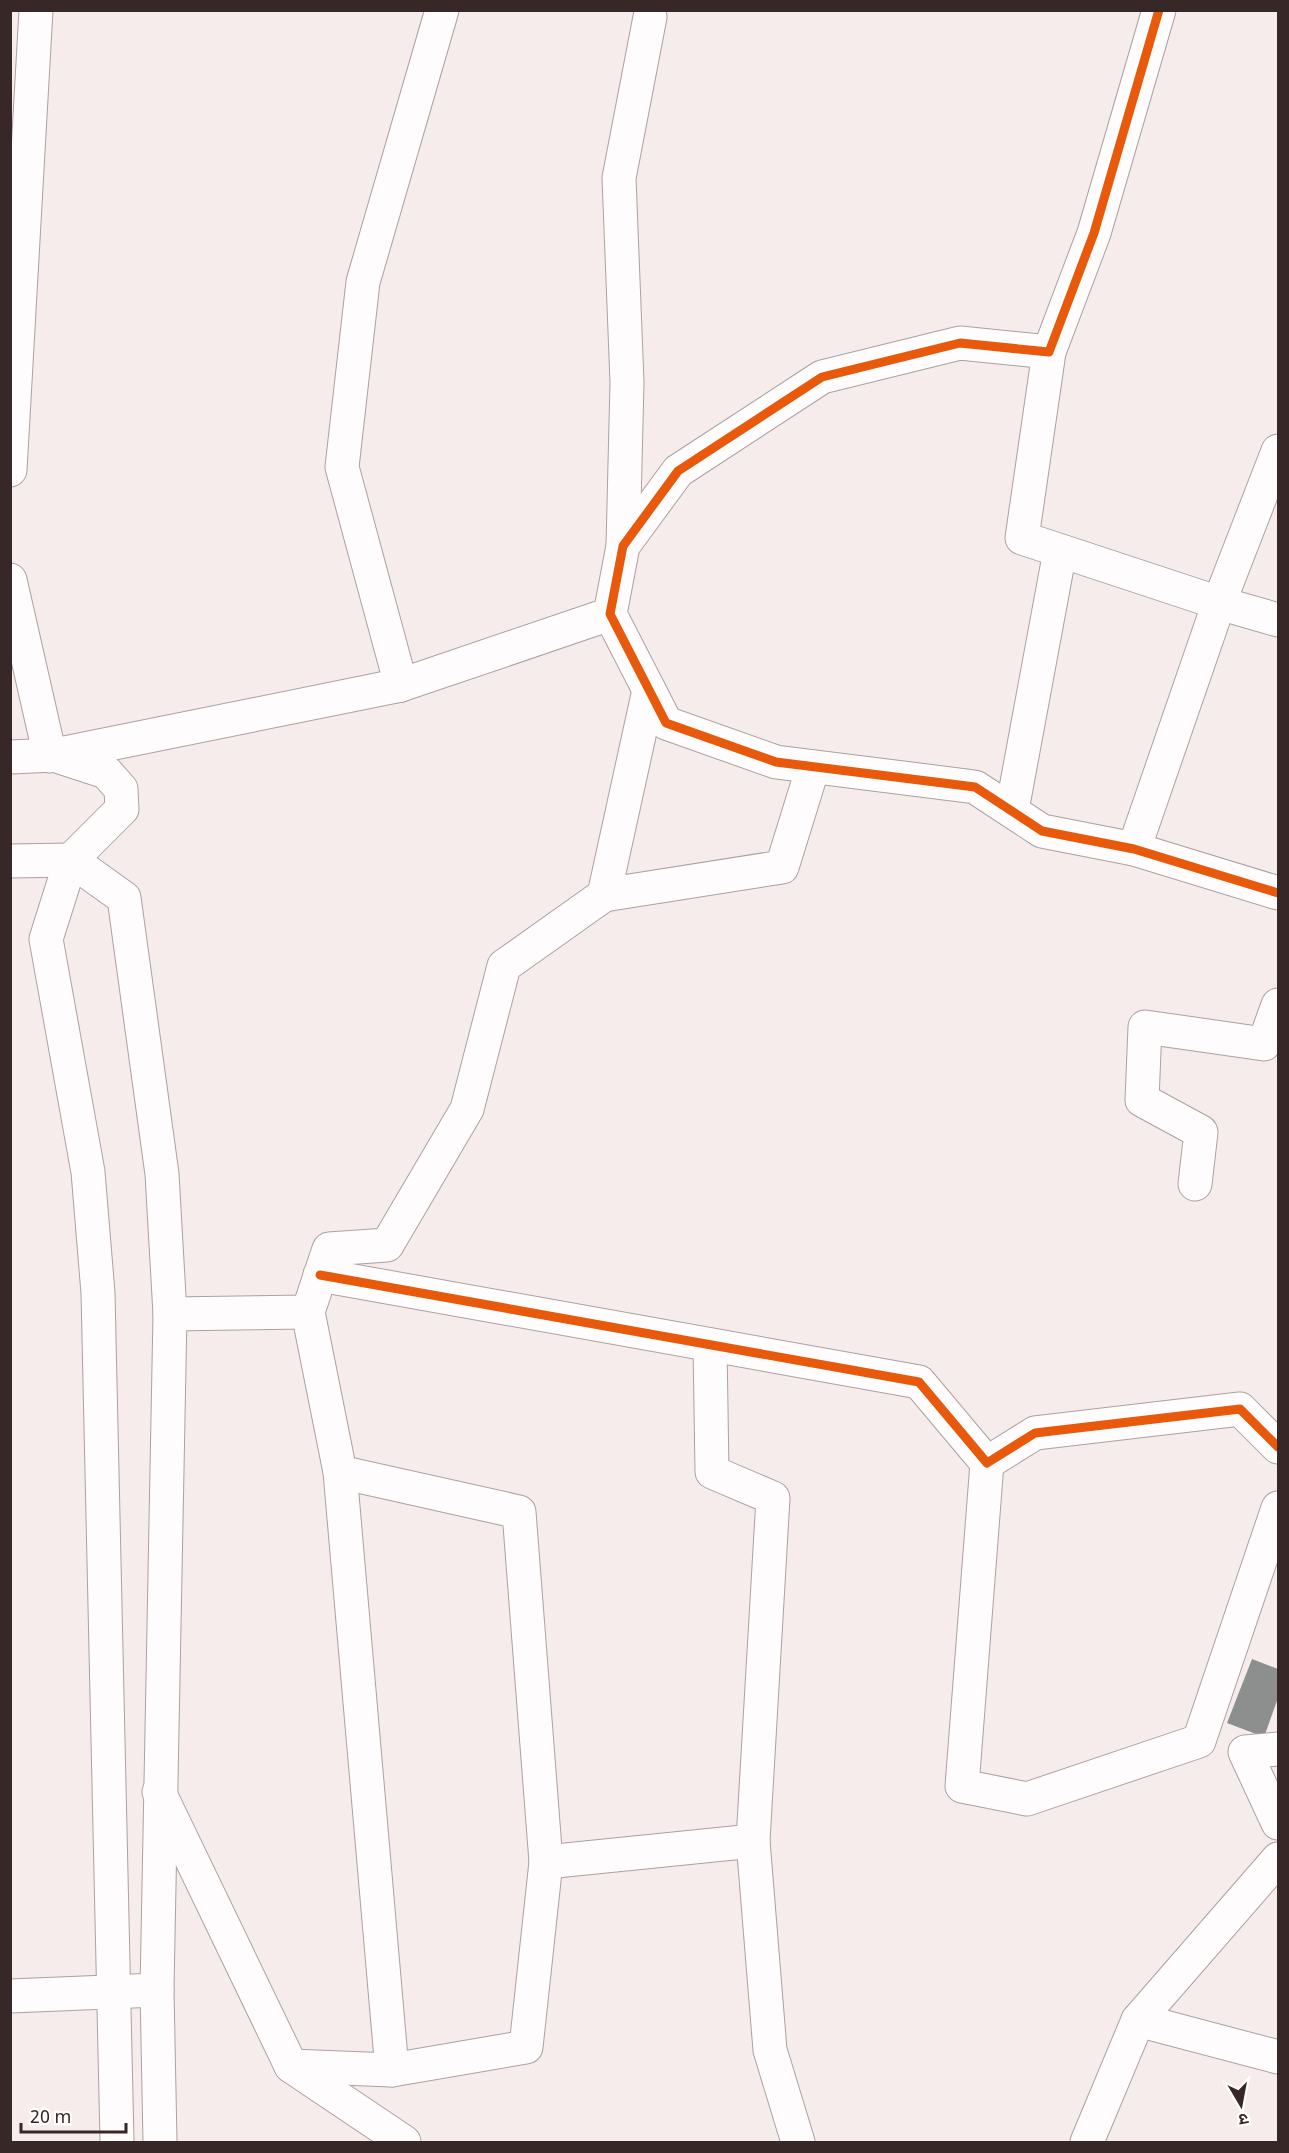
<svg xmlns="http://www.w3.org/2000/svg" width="1289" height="2153" viewBox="0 0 1289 2153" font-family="Georgia,'Noto Sans Devanagari',serif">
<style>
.building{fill:#8c8f8e}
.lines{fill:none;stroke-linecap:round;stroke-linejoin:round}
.street-casing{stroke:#aca1a0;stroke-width:35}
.secondary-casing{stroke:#aca1a0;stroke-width:35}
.street{stroke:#fefcfc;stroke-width:33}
.secondary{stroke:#fefcfc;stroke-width:33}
.cycleway-casing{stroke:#fff;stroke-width:13}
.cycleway{stroke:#e8590c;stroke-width:9}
</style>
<rect width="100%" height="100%" fill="#f6eceb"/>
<!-- building -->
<polygon class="building" points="1252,1659 1278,1669 1278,1698 1264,1737 1227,1723"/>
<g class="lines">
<defs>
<g id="street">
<polyline points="1159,10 1094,233 1049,352 960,343 822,377 678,471 623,546 610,614 666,723 776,762 975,787 1042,831 1134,849 1278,893"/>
<polyline points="1049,352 1022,538 1219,603 1278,620"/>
<polyline points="10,470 36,10"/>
<polyline points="623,546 627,382 619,178 650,17"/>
<polyline points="10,580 50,756"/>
<polyline points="401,685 342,467 363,282 442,10"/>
<polyline points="57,756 106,772 121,789 122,809 71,860"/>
<polyline points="10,757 55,755 401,685 610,614"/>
<polyline points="1012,810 1060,551"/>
<polyline points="1134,849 1219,603 1278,451"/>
<polyline points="604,895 782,867 813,767"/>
<polyline points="1195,1184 1201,1132 1142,1100 1145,1027 1264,1044 1278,1005"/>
<polyline points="320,1275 919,1382 987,1463 1035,1433 1240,1409 1278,1447"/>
<polyline points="308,1312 340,1472 392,2070"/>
<polyline points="170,1314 308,1312 329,1249 387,1245 467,1109 504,966 604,895 649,690"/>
<polyline points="710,1345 712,1472 773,1498 753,1841 770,2050 798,2142"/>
<polyline points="987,1463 962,1786 1027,1799 1199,1741 1278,1508"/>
<polyline points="1278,1749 1245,1752 1278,1823"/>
<polyline points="159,1792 291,2066 404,2142"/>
<polyline points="546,1862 753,1841"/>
<polyline points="10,1996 157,1990"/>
<polyline points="1138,2020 1278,2057"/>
<polyline points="291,2066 392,2070 526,2047 546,1862 519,1512 340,1472"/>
<polyline points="1087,2142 1138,2020 1278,1859"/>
</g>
<g id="secondary">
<polyline points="71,860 46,939 88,1172 98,1293 117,2142"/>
<polyline points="10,861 71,860 124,898 162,1174 170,1314 157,1990 160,2142"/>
</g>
</defs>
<!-- street casing -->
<use href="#street" class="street-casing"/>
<!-- secondary casing -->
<use href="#secondary" class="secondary-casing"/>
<!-- street -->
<use href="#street" class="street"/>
<!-- secondary -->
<use href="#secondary" class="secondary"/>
<defs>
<g id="cycleway">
<polyline points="1159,10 1094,233 1049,352 960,343 822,377 678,471 623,546 610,614 666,723 776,762 975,787 1042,831 1134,849 1278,893"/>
<polyline points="320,1275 919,1382 987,1463 1035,1433 1240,1409 1278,1447"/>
</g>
</defs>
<!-- cycleway casing -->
<use href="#cycleway" class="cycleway-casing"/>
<!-- cycleway -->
<use href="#cycleway" class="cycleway"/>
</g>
<!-- border -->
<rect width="1289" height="2153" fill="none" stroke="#372726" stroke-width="24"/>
<!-- north arrow -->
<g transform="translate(1241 2105) rotate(170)" stroke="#ffffff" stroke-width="4.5" paint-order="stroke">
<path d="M0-4.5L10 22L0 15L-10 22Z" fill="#372726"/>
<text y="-9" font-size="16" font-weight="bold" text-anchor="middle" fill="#372726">उ</text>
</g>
<!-- scale -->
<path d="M21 2123v9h105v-9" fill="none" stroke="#372726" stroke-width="3"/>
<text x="30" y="2123" font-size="18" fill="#372726" stroke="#ffffff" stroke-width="4.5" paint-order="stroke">20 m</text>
</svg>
